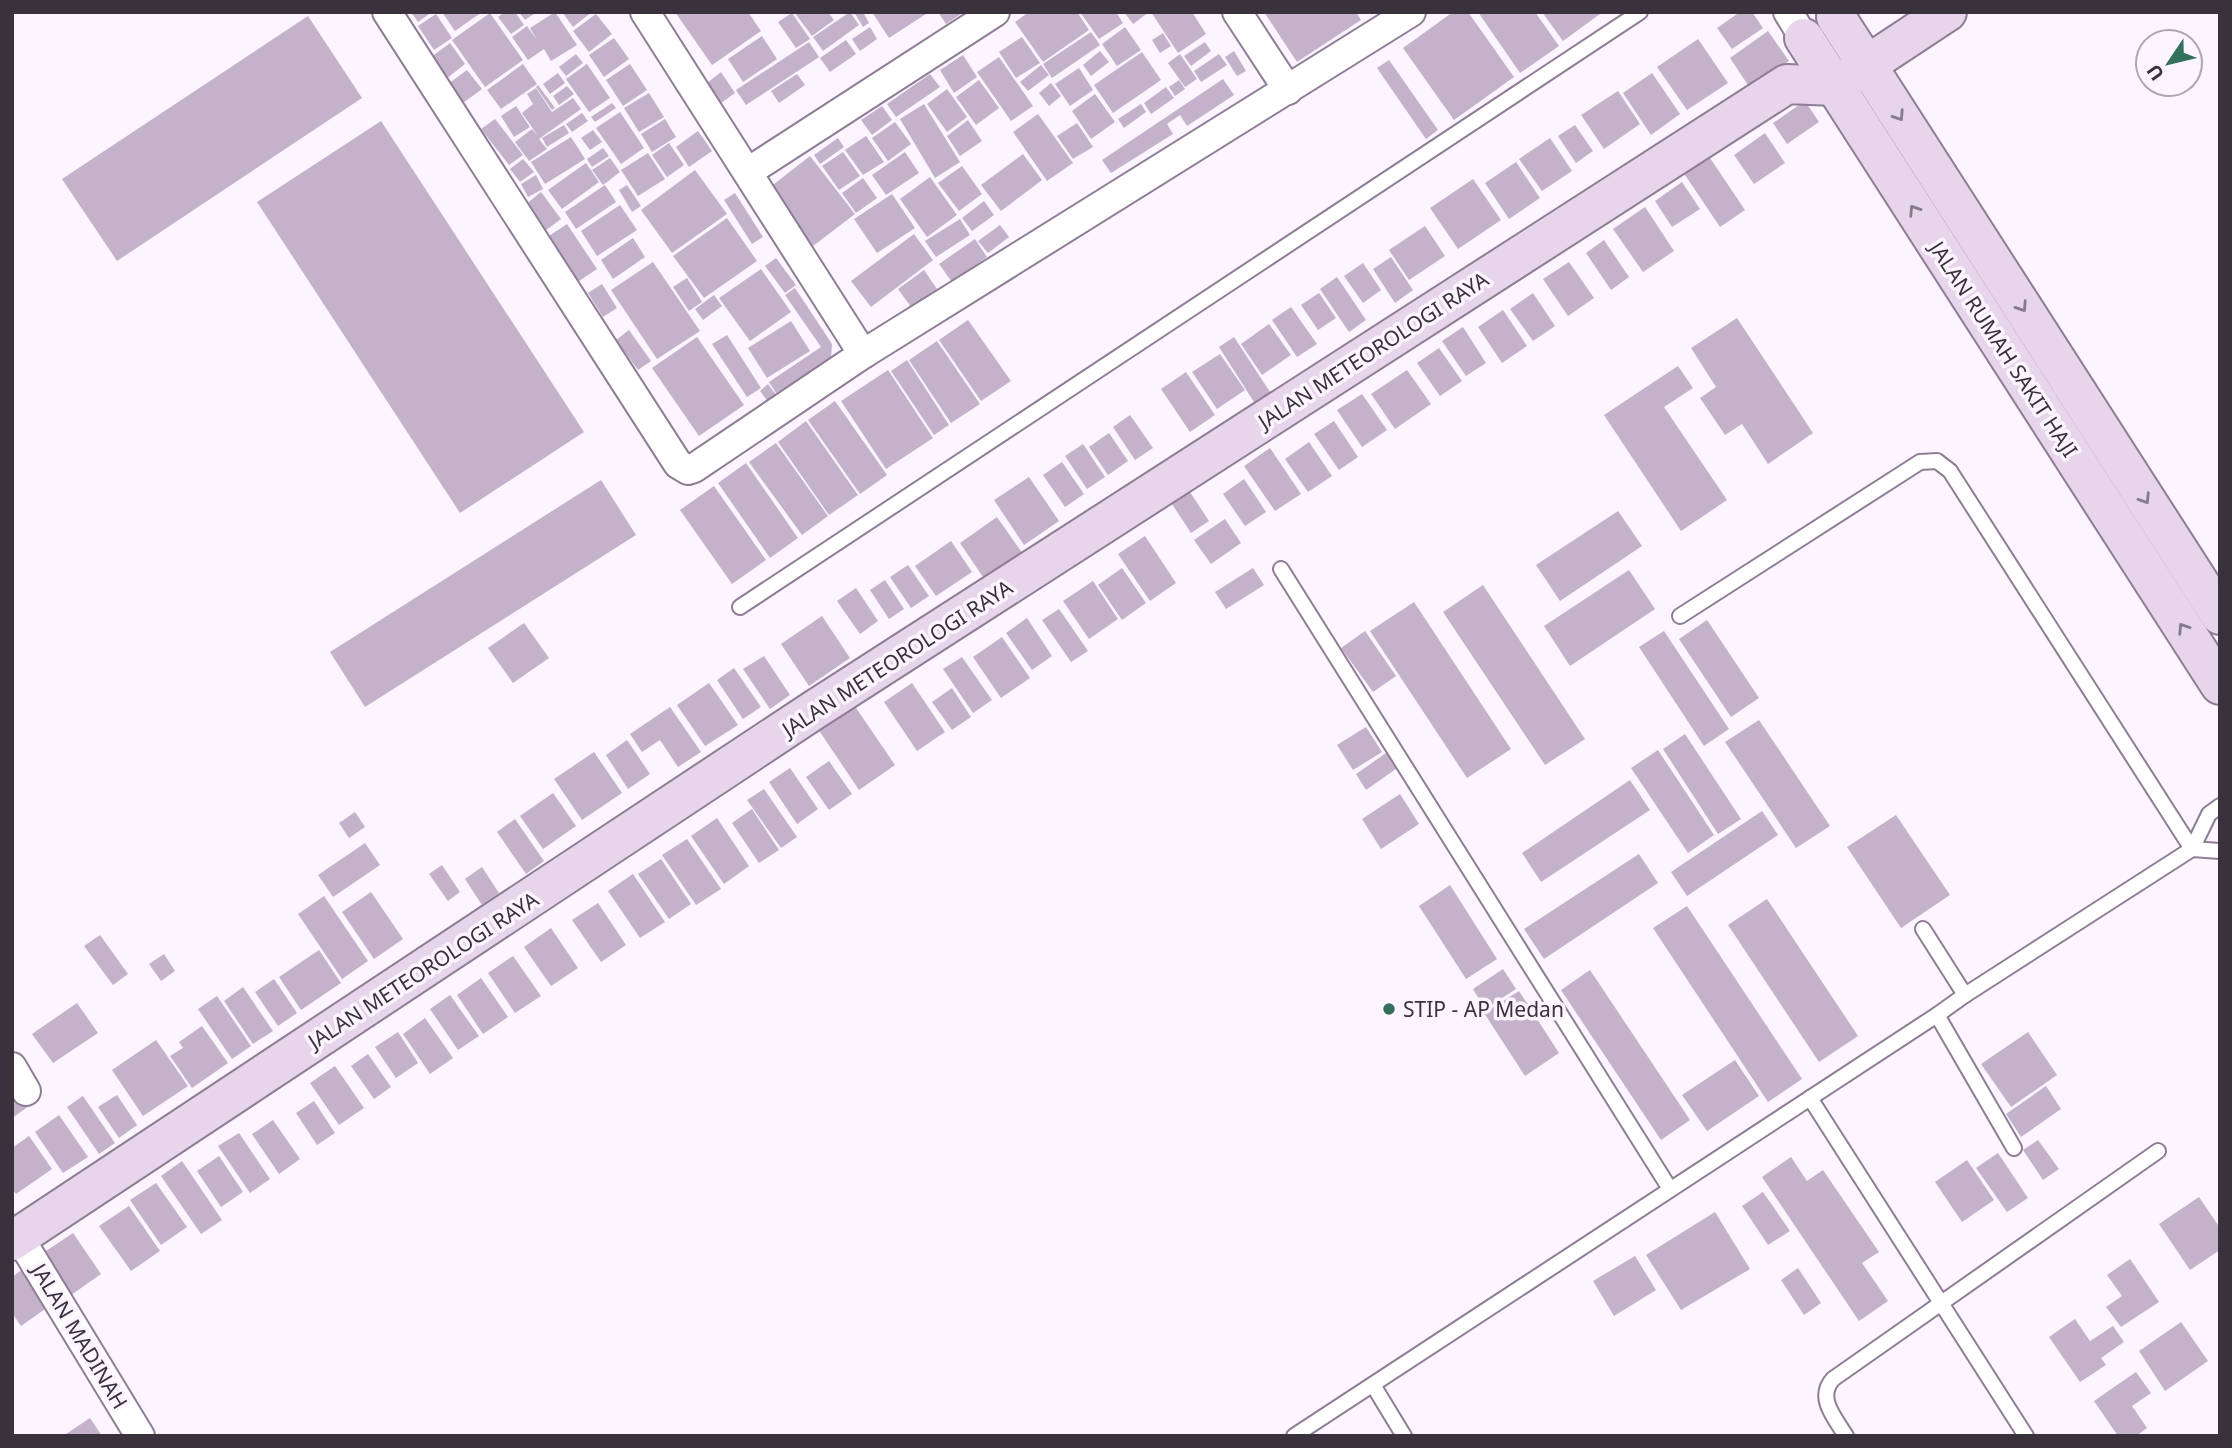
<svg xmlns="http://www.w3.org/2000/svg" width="2232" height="1448" viewBox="0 0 2232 1448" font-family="'Noto Sans',sans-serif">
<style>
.building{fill:#c4b2ca}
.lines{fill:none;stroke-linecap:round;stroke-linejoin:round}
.lane-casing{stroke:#8e7d94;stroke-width:18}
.street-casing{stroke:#8e7d94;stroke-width:32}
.secondary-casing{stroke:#8e7d94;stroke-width:42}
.lane{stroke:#fff;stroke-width:14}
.street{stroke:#fff;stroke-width:28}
.secondary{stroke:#e6d5eb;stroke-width:38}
.oneway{stroke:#877b8b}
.poi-dot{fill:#34705b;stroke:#fcf4ff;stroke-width:2.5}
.labels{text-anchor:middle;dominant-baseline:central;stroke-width:7;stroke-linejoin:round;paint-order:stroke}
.street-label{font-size:21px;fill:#39323c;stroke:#fcf4ff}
.poi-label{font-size:21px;fill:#39323c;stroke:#fcf4ff;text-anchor:start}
</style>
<rect width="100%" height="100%" fill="#fcf4ff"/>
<!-- building -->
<g class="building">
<polygon points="411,12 432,12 418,22"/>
<polygon points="442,12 482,12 455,31"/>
<polygon points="505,12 515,12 524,25 511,34 498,17"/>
<polygon points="519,12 537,12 525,20"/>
<polygon points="555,12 577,45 551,61 544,49 528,60 512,37 527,26 537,40 530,28"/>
<polygon points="562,12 592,12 573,27"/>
<polygon points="675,12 748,12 761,31 712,65"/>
<polygon points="794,12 828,12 834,20 812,36"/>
<polygon points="850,12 859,25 823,51 813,37"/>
<polygon points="854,12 863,12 869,23 863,27"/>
<polygon points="872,12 929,12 889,38"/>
<polygon points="938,12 964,12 946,24"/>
<polygon points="1029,12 1077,12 1089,30 1043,62 1015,22"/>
<polygon points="1080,12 1116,12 1123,23 1099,39"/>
<polygon points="1124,12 1149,12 1133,24"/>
<polygon points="1151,12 1192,12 1206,34 1178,53"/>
<polygon points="1264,12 1356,12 1361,20 1297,62"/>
<polygon points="1453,12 1468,12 1514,77 1454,120 1403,48"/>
<polygon points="1478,12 1535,12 1559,46 1520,73"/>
<polygon points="1542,12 1598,12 1600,14 1563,41"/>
<polygon points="1740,12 1752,12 1763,28 1732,49 1717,28"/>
<polygon points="490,13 523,60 485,87 452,40"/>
<polygon points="792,13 810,39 796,48 778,22"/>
<polygon points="436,14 452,38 434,50 418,26"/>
<polygon points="596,14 612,34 589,52 573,31"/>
<polygon points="308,16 362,98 117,261 62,179"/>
<polygon points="870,27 877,39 860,51 852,39"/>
<polygon points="1125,27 1141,50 1117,66 1102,44"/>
<polygon points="1768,31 1789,61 1750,88 1730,58"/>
<polygon points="1091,32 1100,45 1052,78 1043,64"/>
<polygon points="1163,33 1171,46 1160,53 1152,40"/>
<polygon points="762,36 777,59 743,82 728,59"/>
<polygon points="1022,37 1040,63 1016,78 999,52"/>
<polygon points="614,38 629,59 604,77 589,55"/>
<polygon points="1698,39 1728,83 1687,110 1657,67"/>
<polygon points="846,40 856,54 830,72 820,58"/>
<polygon points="809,42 819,57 746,105 736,90"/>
<polygon points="1205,42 1211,51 1191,66 1184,56"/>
<polygon points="450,43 465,64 446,79 430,58"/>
<polygon points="1100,51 1109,62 1091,76 1083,65"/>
<polygon points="1234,51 1246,71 1237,76 1225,57"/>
<polygon points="1142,52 1161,80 1113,113 1094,85"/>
<polygon points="576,54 583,63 566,76 559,67"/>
<polygon points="1180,54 1197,79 1185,87 1168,63"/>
<polygon points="1219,54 1227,65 1201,82 1194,71"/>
<polygon points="963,55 977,77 954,93 940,70"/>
<polygon points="999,57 1033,106 1011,121 977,72"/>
<polygon points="1389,60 1438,130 1426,139 1377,68"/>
<polygon points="523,64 537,84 501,109 487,90"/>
<polygon points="587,64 610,98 589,112 566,79"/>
<polygon points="630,64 647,90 623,106 606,80"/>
<polygon points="1041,65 1049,75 1028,91 1020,82"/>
<polygon points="1079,68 1093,90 1070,106 1055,84"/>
<polygon points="467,70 482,89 463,103 448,84"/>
<polygon points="721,72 735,93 721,103 707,83"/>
<polygon points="558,73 565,83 550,94 543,84"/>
<polygon points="1652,73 1680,114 1651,135 1623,93"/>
<polygon points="797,74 805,85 779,103 771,91"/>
<polygon points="930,74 940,87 896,117 887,104"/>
<polygon points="1223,79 1234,95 1187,126 1180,115 1167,124 1173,134 1111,173 1102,160"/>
<polygon points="979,80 999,108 976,125 956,97"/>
<polygon points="1179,80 1185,89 1175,96 1169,87"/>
<polygon points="1051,83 1061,96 1049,106 1039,93"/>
<polygon points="538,85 555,108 552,110 536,87"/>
<polygon points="567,86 574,94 559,105 553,96"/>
<polygon points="1166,87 1174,98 1151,114 1144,103"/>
<polygon points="536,88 552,112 573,98 581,109 539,139 547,149 529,161 515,142 532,129 538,136 522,113 533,104 527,94"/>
<polygon points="947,89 967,117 947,132 927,104"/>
<polygon points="1618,91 1640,124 1604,149 1581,115"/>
<polygon points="649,93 664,117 639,132 624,108"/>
<polygon points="1095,94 1115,122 1091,139 1072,111"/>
<polygon points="1805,101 1819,122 1787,144 1773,123"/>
<polygon points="612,103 616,108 595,122 591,117"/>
<polygon points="924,104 960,162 935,178 900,119"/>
<polygon points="1141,104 1146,112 1124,128 1118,119"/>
<polygon points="516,106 530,127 514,137 501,116"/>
<polygon points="882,106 892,120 872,135 861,120"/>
<polygon points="620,112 644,148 621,164 596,128"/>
<polygon points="582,113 588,121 572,132 566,124"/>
<polygon points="1038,114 1073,163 1047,181 1013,132"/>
<polygon points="495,119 523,155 509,165 481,129"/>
<polygon points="665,119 676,137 652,152 641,134"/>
<polygon points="968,120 982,141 960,156 947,136"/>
<polygon points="381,121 584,432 460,513 257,202"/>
<polygon points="895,122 911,144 888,161 872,138"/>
<polygon points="1077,123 1093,147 1073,159 1057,136"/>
<polygon points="564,125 569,133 547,147 542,138"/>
<polygon points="1575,125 1593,151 1576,163 1558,136"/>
<polygon points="593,130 602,142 590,150 581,138"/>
<polygon points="698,131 712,151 689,167 676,147"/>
<polygon points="1765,133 1785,163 1754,184 1734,155"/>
<polygon points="866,136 884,162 863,175 845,150"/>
<polygon points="571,137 585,159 545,184 531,162"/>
<polygon points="838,138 844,147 820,164 814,155"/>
<polygon points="1550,138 1572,171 1542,191 1519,159"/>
<polygon points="669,143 684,165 667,177 652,155"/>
<polygon points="603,148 609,156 592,167 587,159"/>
<polygon points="843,152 860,176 839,190 822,166"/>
<polygon points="905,152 919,173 886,195 872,175"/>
<polygon points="648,153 665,179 638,196 621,170"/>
<polygon points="1023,154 1042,180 1001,211 981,185"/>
<polygon points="1708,155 1745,210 1720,227 1683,172"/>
<polygon points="810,156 855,214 813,246 769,188"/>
<polygon points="610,158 620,172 603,185 592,170"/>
<polygon points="523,159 534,172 520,182 510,169"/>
<polygon points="1516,162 1540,198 1509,219 1485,183"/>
<polygon points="586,163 599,182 562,209 548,190"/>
<polygon points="962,166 982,194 959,211 938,183"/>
<polygon points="695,170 727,214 672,253 641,210"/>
<polygon points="536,175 543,189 528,197 521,184"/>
<polygon points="930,177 957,215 927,237 900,199"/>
<polygon points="863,178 877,198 856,213 842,193"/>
<polygon points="1473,179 1501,220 1458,249 1430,208"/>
<polygon points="1682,182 1700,209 1672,227 1655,201"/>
<polygon points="605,185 616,202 576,229 565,212"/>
<polygon points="627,185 641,206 632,212 619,190"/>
<polygon points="541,192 561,219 545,231 525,205"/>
<polygon points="735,193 763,237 752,244 724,200"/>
<polygon points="892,194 915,228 877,253 854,219"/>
<polygon points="984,201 994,215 972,231 962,218"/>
<polygon points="620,205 637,230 597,256 581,231"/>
<polygon points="1645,207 1674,251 1643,272 1613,229"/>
<polygon points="727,218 757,261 704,298 673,256"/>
<polygon points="960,219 970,235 936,257 925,241"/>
<polygon points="567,224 597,269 579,281 549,236"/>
<polygon points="1000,225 1009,237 988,253 978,241"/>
<polygon points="1425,226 1445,256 1409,280 1389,250"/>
<polygon points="914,234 933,260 871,307 851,281"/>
<polygon points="633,238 645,257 613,279 601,260"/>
<polygon points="975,239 987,257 952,282 939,264"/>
<polygon points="1604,240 1629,277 1611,290 1586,253"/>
<polygon points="1391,257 1413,290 1395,303 1373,269"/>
<polygon points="776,258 796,285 785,293 765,266"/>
<polygon points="653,262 700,331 657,359 611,290"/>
<polygon points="1569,262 1594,298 1568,316 1543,279"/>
<polygon points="1363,263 1381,290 1363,303 1344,276"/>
<polygon points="761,269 791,312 750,341 719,298"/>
<polygon points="924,270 937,289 911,307 898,289"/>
<polygon points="1337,277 1366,320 1349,332 1320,289"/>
<polygon points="687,278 702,302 689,311 673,287"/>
<polygon points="602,284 617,308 603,317 588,293"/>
<polygon points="795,288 832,344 831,359 776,393 769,382 821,347 785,295"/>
<polygon points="1319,293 1336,318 1318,330 1301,305"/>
<polygon points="1533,293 1555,326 1533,341 1510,309"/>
<polygon points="714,295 722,306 703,320 695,309"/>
<polygon points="1291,307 1317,344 1297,357 1272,320"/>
<polygon points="1503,310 1527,346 1502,363 1478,327"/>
<polygon points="1737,318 1813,433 1768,464 1742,424 1725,435 1700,398 1716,387 1691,348"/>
<polygon points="968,320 1011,381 981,401 939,340"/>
<polygon points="791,321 810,351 767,378 748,348"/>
<polygon points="1269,324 1291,355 1262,375 1241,344"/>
<polygon points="1463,327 1486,363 1466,376 1442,341"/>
<polygon points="629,330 651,361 638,370 616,340"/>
<polygon points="727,335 761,388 747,397 712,344"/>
<polygon points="697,337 744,405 699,436 652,368"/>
<polygon points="1234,337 1270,392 1254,402 1219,347"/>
<polygon points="937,341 980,404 951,423 909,360"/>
<polygon points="1439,348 1462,381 1440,396 1417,363"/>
<polygon points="1220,354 1245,390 1217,409 1192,372"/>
<polygon points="907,360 949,425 934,435 891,371"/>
<polygon points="1678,366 1693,388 1664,407 1727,500 1681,531 1604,415"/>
<polygon points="888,370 933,438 886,469 841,401"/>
<polygon points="1407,370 1431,404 1395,429 1371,394"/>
<polygon points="1186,372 1215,415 1190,432 1161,389"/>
<polygon points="768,384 777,396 768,402 760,391"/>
<polygon points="1362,394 1387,430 1362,447 1337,410"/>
<polygon points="835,401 887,475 860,494 808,420"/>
<polygon points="1130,415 1153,448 1135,460 1113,427"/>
<polygon points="806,421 858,495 829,515 778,442"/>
<polygon points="1334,421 1358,457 1339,470 1314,434"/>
<polygon points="1109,433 1128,461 1108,475 1089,447"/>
<polygon points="1309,442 1332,476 1308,492 1285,459"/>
<polygon points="776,443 828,516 802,535 749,462"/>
<polygon points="1083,444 1105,477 1087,489 1065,456"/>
<polygon points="1270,448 1301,494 1275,511 1244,466"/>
<polygon points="1062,462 1084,494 1065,507 1043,475"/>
<polygon points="746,463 798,538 770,558 718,483"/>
<polygon points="1029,477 1059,521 1024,545 994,500"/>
<polygon points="1244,479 1266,512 1245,526 1223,494"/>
<polygon points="601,480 636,535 365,707 330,652"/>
<polygon points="714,486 766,560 732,584 680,510"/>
<polygon points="1190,492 1209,521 1191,533 1172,504"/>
<polygon points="1618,511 1642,546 1560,601 1536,565"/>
<polygon points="997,517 1023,554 985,580 960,543"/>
<polygon points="1225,519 1241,543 1211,564 1194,540"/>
<polygon points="1145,536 1176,583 1150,601 1118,554"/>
<polygon points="951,541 972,572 936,596 915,566"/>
<polygon points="908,565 929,596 911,608 890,577"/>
<polygon points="1122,568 1146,603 1122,620 1098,585"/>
<polygon points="1253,568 1264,585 1226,609 1215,592"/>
<polygon points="1629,570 1655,609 1570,666 1544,626"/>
<polygon points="885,580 904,609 889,619 870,590"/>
<polygon points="1093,581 1118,619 1089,639 1063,601"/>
<polygon points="1483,585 1585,739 1545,765 1443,612"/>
<polygon points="856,588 878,621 860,634 837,601"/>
<polygon points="1414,602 1511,749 1467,778 1370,631"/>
<polygon points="1059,609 1088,651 1071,662 1042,620"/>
<polygon points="822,616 850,658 809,686 781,644"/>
<polygon points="1027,618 1052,656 1032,670 1006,633"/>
<polygon points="1707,620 1759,698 1731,717 1679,639"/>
<polygon points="524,623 549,658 513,683 488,648"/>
<polygon points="1365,631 1396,676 1373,692 1341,648"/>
<polygon points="1664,631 1729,729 1704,746 1639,647"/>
<polygon points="1002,637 1030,678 1001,698 973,657"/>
<polygon points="764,656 790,695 770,709 743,669"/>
<polygon points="962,657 992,700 973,713 943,669"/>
<polygon points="734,668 761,707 743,719 717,680"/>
<polygon points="709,683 738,725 705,746 677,705"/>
<polygon points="912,683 945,732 917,751 884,702"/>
<polygon points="952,688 971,717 952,730 932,702"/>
<polygon points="854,705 895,765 859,790 818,729"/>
<polygon points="670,707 701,752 678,767 660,740 642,752 630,734"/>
<polygon points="1759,720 1830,826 1796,848 1725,742"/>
<polygon points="1366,727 1382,752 1353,770 1337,745"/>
<polygon points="1685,734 1741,819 1718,834 1663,749"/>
<polygon points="627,740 650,774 628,789 606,755"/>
<polygon points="1658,750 1714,835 1688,853 1631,768"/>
<polygon points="1389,751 1400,766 1366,790 1356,774"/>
<polygon points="594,752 622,793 582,820 554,779"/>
<polygon points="829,761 852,794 829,810 806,777"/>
<polygon points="790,768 818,809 797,824 769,782"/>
<polygon points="1630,780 1650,810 1541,882 1522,853"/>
<polygon points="764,789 797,837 781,848 747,800"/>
<polygon points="553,793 576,826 543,849 520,816"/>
<polygon points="1400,794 1419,824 1381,849 1362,819"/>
<polygon points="752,809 779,850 759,863 732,823"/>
<polygon points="1762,811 1778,835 1687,896 1671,872"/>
<polygon points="355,812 365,827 349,838 339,823"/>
<polygon points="1896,815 1950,895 1901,928 1847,847"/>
<polygon points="717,818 749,866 724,884 691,836"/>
<polygon points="515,819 544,861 526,874 497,832"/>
<polygon points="687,839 721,889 696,905 662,855"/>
<polygon points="365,843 380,865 333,897 318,875"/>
<polygon points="1639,854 1658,883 1544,959 1524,929"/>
<polygon points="661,859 691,904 669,919 638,874"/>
<polygon points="442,865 460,892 448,901 429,874"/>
<polygon points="482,867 499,893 482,905 465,879"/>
<polygon points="633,874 665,922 640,938 608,891"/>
<polygon points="1450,885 1497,959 1466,979 1419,906"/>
<polygon points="371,892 403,939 374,959 342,912"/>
<polygon points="324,896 368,961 342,979 298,914"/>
<polygon points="1767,899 1858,1036 1819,1062 1728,925"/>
<polygon points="598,903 626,945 601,962 572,920"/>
<polygon points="1687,906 1802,1079 1768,1102 1653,928"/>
<polygon points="551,928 578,968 551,986 524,947"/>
<polygon points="100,935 128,974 113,985 84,946"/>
<polygon points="319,950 341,983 301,1010 279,977"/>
<polygon points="164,954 175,971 161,981 149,964"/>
<polygon points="513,956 541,996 515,1013 488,973"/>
<polygon points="1503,969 1516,989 1485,1009 1473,989"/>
<polygon points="1590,970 1690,1120 1661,1140 1561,990"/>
<polygon points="481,978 508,1017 483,1034 457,995"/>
<polygon points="274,979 297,1013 278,1026 255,992"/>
<polygon points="243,987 273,1031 253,1044 224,1001"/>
<polygon points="1519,991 1559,1053 1525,1076 1484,1013"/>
<polygon points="450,995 479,1036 458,1050 430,1009"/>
<polygon points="217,996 251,1046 232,1059 198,1009"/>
<polygon points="77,1003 98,1033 53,1063 32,1034"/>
<polygon points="425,1018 453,1058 430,1074 403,1034"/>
<polygon points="202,1026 228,1063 192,1088 170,1056 183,1048 179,1042"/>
<polygon points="398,1032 418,1063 396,1078 375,1047"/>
<polygon points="2028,1032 2057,1075 2011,1107 1981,1064"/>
<polygon points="156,1040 188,1086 143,1116 112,1070"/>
<polygon points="368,1054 391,1087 374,1099 351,1066"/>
<polygon points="1735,1060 1759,1096 1707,1131 1682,1095"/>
<polygon points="335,1066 364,1108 339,1125 310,1083"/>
<polygon points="12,1078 32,1104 12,1118"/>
<polygon points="2046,1086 2061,1109 2021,1137 2006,1114"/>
<polygon points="117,1095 137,1125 119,1138 98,1107"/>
<polygon points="83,1096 115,1143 99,1154 67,1107"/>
<polygon points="314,1101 335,1133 317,1145 296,1113"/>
<polygon points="59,1115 88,1157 63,1173 35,1132"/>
<polygon points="273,1120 300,1159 279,1174 252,1134"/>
<polygon points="239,1133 270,1179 250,1193 218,1146"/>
<polygon points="29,1136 52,1169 16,1194 12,1189 12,1148"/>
<polygon points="2038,1140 2059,1169 2043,1180 2023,1150"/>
<polygon points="1998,1153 2028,1198 2007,1212 1976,1168"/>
<polygon points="219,1156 243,1192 221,1207 197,1171"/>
<polygon points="1791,1157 1807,1181 1823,1170 1879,1252 1862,1263 1888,1301 1859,1321 1762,1177"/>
<polygon points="1967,1160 1994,1200 1962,1222 1935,1182"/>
<polygon points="182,1161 222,1220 201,1234 161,1176"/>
<polygon points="156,1183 187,1227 161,1245 130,1200"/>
<polygon points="1763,1192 1790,1231 1768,1245 1742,1206"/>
<polygon points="2199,1197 2220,1228 2220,1250 2190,1270 2159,1224"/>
<polygon points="129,1206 160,1251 131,1271 99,1226"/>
<polygon points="1715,1212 1750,1269 1681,1310 1646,1255"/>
<polygon points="73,1233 101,1274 71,1295 43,1253"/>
<polygon points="1635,1256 1656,1290 1614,1316 1593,1281"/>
<polygon points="2130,1259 2159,1302 2121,1327 2106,1307 2122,1296 2107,1275"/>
<polygon points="1798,1268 1821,1303 1804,1315 1781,1280"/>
<polygon points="23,1269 48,1307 21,1326 12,1313 12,1277"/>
<polygon points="2075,1319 2090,1341 2113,1326 2124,1342 2101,1358 2106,1365 2080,1382 2049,1337"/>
<polygon points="2181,1322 2208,1361 2165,1391 2139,1351"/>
<polygon points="2136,1372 2151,1393 2132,1406 2147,1428 2136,1436 2118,1436 2094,1401"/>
<polygon points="90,1418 102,1436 63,1436"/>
</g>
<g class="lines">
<defs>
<g id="lane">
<polyline points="1281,569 1670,1189"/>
<polyline points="740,607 1640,12"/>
<polyline points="1680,616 1920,462 1937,461 1950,471 2192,849 2220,851"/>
<polyline points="1923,929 1965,995"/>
<polyline points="1937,1015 2014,1148"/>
<polyline points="1810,1098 2026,1436"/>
<polyline points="1373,1385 1404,1436"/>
<polyline points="1294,1436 1937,1015 1965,995 2192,849 2209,814 2220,806"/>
<path d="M 1846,1436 C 1835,1418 1816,1398 1833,1379 L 2158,1151"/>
</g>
<g id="street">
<polyline points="387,12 678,464 688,470 694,468 863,354 1411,12"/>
<polyline points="645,12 863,354"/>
<polyline points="1237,12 1288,90"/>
<polyline points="1788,12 1804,38"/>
<polyline points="748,172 995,12"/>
<polyline points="12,1067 26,1091"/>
<polyline points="19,1237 140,1436"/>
</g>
<g id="secondary">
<polyline points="1836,17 2220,615"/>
<polyline points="1804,38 2220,685"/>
<polyline points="12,1241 814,710 1787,84 1835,86 1947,12"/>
</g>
</defs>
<!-- lane casing -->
<use href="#lane" class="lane-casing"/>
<!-- street casing -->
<use href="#street" class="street-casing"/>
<!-- secondary casing -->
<use href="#secondary" class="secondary-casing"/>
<!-- lane -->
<use href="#lane" class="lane"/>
<!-- street -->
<use href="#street" class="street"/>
<!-- secondary -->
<use href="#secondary" class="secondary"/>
</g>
<!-- one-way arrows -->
<defs><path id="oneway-chevron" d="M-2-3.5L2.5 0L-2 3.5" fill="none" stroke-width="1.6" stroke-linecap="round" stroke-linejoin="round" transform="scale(1.75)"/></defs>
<g class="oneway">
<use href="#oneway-chevron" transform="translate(1899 116) rotate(57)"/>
<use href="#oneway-chevron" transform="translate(1914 210) rotate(-123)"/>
<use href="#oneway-chevron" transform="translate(2022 307) rotate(57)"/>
<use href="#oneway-chevron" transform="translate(2145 499) rotate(57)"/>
<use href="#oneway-chevron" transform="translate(2183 628) rotate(-123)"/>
</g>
<!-- markers -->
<circle class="poi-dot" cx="1389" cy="1009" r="7"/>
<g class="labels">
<!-- street labels -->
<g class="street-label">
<text transform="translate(2004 349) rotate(57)">JALAN RUMAH SAKIT HAJI</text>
<text transform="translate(1373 350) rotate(-33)">JALAN METEOROLOGI RAYA</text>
<text transform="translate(897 658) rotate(-33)">JALAN METEOROLOGI RAYA</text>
<text transform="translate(423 970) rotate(-33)">JALAN METEOROLOGI RAYA</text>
<text transform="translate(80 1336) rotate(59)">JALAN MADINAH</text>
</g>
<!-- poi labels -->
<g class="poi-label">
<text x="1403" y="1009">STIP - AP Medan</text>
</g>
</g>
<!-- border -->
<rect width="2232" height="1448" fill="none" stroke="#39323c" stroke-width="28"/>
<!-- north arrow -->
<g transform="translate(2169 63) rotate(235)"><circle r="33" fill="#fcf4ff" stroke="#aea6b1" stroke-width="2"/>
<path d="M0-5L12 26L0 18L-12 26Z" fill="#34705b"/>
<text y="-10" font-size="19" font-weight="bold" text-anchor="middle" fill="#39323c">U</text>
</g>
</svg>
